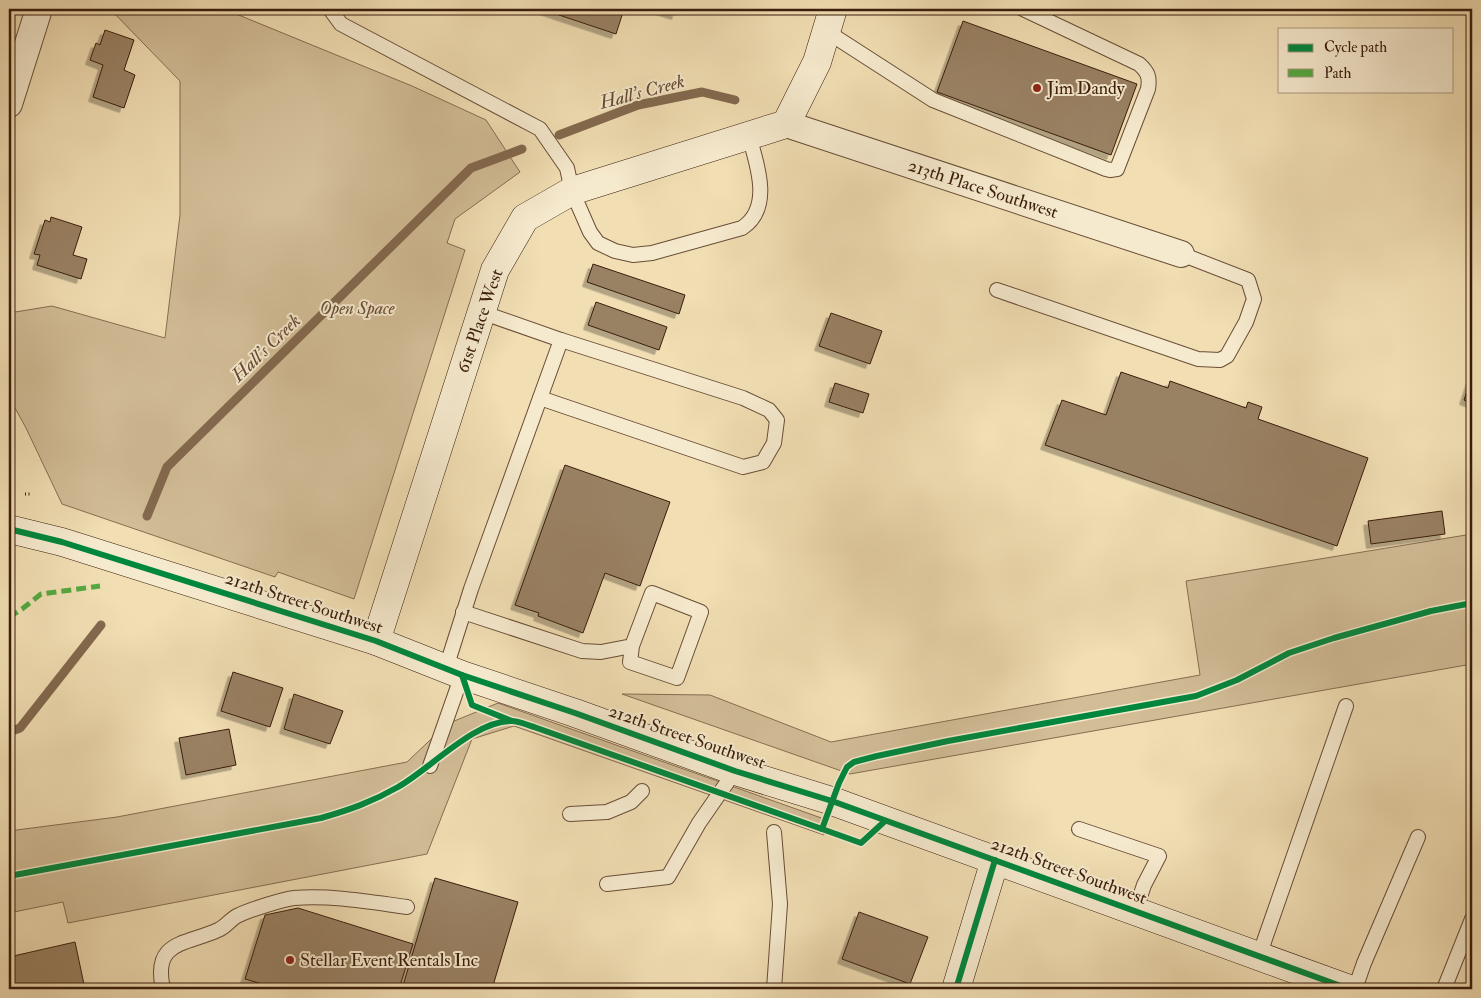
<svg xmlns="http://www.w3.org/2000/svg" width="1481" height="998" viewBox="0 0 1481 998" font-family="'IM FELL Double Pica',serif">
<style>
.green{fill:#d2bd97;stroke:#866d52}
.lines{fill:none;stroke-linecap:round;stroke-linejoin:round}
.stream{stroke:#83694e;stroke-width:9}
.building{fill:#998163;stroke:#3a1d0c;filter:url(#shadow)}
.lane-casing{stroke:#684d36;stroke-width:16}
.street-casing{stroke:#684d36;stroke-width:28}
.secondary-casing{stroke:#3a1d0c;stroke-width:29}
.path{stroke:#3a1d0c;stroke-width:3;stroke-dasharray:1 2.5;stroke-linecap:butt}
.lane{stroke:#f6eace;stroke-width:14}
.street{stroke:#f6eace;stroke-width:26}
.secondary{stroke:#f6eace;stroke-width:28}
.quiet{stroke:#55a941;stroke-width:5;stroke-dasharray:10 5;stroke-linecap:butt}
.cycleway-casing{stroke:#f6eace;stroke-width:9}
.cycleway{stroke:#00873e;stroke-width:6}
.poi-dot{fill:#8f2418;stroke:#f6eace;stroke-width:2}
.labels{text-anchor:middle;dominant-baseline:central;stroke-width:4;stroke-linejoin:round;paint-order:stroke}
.poi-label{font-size:18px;fill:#3a1d0c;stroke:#f6eace;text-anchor:start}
.street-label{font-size:18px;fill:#3a1d0c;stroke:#f6eace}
.park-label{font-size:18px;font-style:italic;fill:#684d36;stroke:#f6eace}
.water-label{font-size:19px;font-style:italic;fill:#644932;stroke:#f6eace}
</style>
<defs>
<filter id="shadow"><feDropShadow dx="-4.5" dy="4.5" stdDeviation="0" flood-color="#0004"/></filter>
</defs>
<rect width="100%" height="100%" fill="#f1deb3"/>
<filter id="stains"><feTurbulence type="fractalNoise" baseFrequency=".004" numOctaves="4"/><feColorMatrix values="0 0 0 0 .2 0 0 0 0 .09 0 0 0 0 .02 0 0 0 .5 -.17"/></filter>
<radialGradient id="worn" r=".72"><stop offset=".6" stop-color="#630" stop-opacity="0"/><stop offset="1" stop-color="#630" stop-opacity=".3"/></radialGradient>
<!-- green -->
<g class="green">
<polygon points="110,9 224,9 412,86 486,120 520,172 455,219 447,243 465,250 354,599 278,572 275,577 62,504 26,428 9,397 9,313 52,306 165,338 180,215 180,81"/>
<polygon points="1472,534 1472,664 850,774 622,694 710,695 831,742 1200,675 1186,581"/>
<polygon points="498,703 827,820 824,835 514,726 472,739 427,854 68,923 63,902 9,913 9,831 117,817 407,762 447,724"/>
</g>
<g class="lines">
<!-- stream -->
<g class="stream">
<polyline points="559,135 638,105 702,92 735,100"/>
<polyline points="147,516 167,467 471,168 522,149"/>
<polyline points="9,732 20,728 101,625"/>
</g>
</g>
<!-- building -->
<g class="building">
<polygon points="541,9 624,9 616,34"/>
<polygon points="657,9 678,9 676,15"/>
<polygon points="963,21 1137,84 1111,155 937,92"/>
<polygon points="105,30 134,40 124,70 135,75 124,108 93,97 103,65 90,60 96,43 100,45"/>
<polygon points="51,217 82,227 73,255 87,259 81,279 37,265 40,255 34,254 45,220 50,222"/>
<polygon points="593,264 685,295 679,314 587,282"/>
<polygon points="596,302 667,327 659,350 588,325"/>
<polygon points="831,313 882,331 870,364 819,346"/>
<polygon points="1121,372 1168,388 1170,381 1246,408 1248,402 1262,407 1258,419 1368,458 1337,546 1045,445 1062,400 1106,415"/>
<polygon points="1472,376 1472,403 1464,400"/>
<polygon points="835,383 869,394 863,413 829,402"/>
<polygon points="565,465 670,502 640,586 605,573 583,633 538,616 539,613 515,605"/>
<polygon points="1442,511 1445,534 1371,544 1368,521"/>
<polygon points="233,672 283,688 270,727 221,711"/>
<polygon points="294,694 343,711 330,744 284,729"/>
<polygon points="229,729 236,765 186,775 179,738"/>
<polygon points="435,878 518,902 492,989 402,989"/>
<polygon points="298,908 413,944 399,989 279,989 245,979 265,915"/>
<polygon points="859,912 928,937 910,984 842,959"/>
<polygon points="75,942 85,989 9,989 9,957"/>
</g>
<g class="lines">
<defs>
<g id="lane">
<path d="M 330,9 L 341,24 L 540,129 L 567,168 L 572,191 L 590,232 L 598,243 L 615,251 L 633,255 L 652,253 L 742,228 C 773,208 757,164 749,136"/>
<path d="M 826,31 L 933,100 L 1106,169 L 1110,170 L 1117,169 L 1148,89 C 1150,77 1148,72 1139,64 L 1023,9"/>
<polyline points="997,290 1198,359 1220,360 1227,356 1246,322 1254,299 1248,280 1181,254"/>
<polyline points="540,398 743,467 763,462 774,443 777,420 769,410 743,398 561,340"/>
<polyline points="463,612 582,651 601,652 632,646 652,593 701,612 677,678 630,662 632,646"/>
<polyline points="446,668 471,589 561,340 481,312"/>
<polyline points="430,766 462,675"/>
<polyline points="570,814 607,812 631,802 642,791"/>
<polyline points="1079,829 1159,856 1144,885 1135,912"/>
<polyline points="607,884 668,877 699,823 735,771"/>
<polyline points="1259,956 1346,706"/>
<path d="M 163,989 C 152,940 186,945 218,930 C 226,927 231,918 239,915 C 249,910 284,899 294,898 C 332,895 370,902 407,907"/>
<polyline points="774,989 780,904 774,832"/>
<polyline points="1355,989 1364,963 1418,837"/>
<polyline points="1444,989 1472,919"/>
</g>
<g id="street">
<polyline points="9,104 39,9"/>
<polyline points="786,124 1181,254"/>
</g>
<g id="secondary">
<polyline points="9,529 62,542 376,641 462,675 575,713 735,771 832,801 1349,989"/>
<polyline points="376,641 495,270 525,218 572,191 786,124 817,62 833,9"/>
<polyline points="956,989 995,860"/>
</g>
</defs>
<!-- lane casing -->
<use href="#lane" class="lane-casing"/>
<!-- street casing -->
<use href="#street" class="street-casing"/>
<!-- secondary casing -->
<use href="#secondary" class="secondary-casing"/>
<!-- path -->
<polyline class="path" points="25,494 30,494"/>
<!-- lane -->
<use href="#lane" class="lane"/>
<!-- street -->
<use href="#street" class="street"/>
<!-- secondary -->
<use href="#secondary" class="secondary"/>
<!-- quiet -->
<polyline class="quiet" points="9,617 22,609 41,594 100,586"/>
<defs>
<g id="cycleway">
<polyline points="9,529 62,542 376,641 462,675 575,713 735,771 832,801 1349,989"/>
<polyline points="462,675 472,705 512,721"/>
<polyline points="822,829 861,843 885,821"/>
<path d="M 9,876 L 321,818 C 349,810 372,802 398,787 C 430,769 475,720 512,721 C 519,721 527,725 534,727 L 822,829 L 839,783 L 847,767 L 854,762 L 877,756 L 948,741 L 1196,696 L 1237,680 L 1289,653 L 1334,638 L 1431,611 L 1472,603"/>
<polyline points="956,989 995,860"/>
</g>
</defs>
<!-- cycleway casing -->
<use href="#cycleway" class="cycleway-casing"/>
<!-- cycleway -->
<use href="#cycleway" class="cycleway"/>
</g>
<!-- markers -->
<g class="poi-dot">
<circle cx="1037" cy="88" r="5"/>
<circle cx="290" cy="960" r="5"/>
</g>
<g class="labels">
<!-- poi labels -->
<g class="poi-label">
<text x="1047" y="88">Jim Dandy</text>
<text x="300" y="960">Stellar Event Rentals Inc</text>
</g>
<!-- street labels -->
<g class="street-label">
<text transform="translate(983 189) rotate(18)">213th Place Southwest</text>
<text transform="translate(480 321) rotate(-71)">61st Place West</text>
<text transform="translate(304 603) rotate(18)">212th Street Southwest</text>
<text transform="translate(687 737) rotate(19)">212th Street Southwest</text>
<text transform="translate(1069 871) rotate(20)">212th Street Southwest</text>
</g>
<!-- park labels -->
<g class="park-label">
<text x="357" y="308">Open Space</text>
</g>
<!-- water labels -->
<g class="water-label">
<text transform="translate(642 92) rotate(-15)">Hall's Creek</text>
<text transform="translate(266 348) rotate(-44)">Hall's Creek</text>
</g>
</g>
<!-- margin -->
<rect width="1481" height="998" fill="none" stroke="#f1deb3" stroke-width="30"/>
<rect x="10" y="10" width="1461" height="978" fill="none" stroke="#3a1d0c" stroke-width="2.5"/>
<rect x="15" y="15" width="1451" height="968" fill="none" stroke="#3a1d0c"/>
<!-- legend -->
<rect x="1278" y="28" width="175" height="65" fill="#f6eace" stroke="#ab9880"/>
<rect x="1288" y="44" width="25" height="8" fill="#00873e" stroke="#ab9880"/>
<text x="1324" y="52" font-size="15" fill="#3a1d0c">Cycle path</text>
<rect x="1288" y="69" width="25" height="8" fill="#55a941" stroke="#ab9880"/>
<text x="1324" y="78" font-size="15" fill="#3a1d0c">Path</text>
<rect width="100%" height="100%" filter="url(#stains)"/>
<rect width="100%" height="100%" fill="url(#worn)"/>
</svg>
